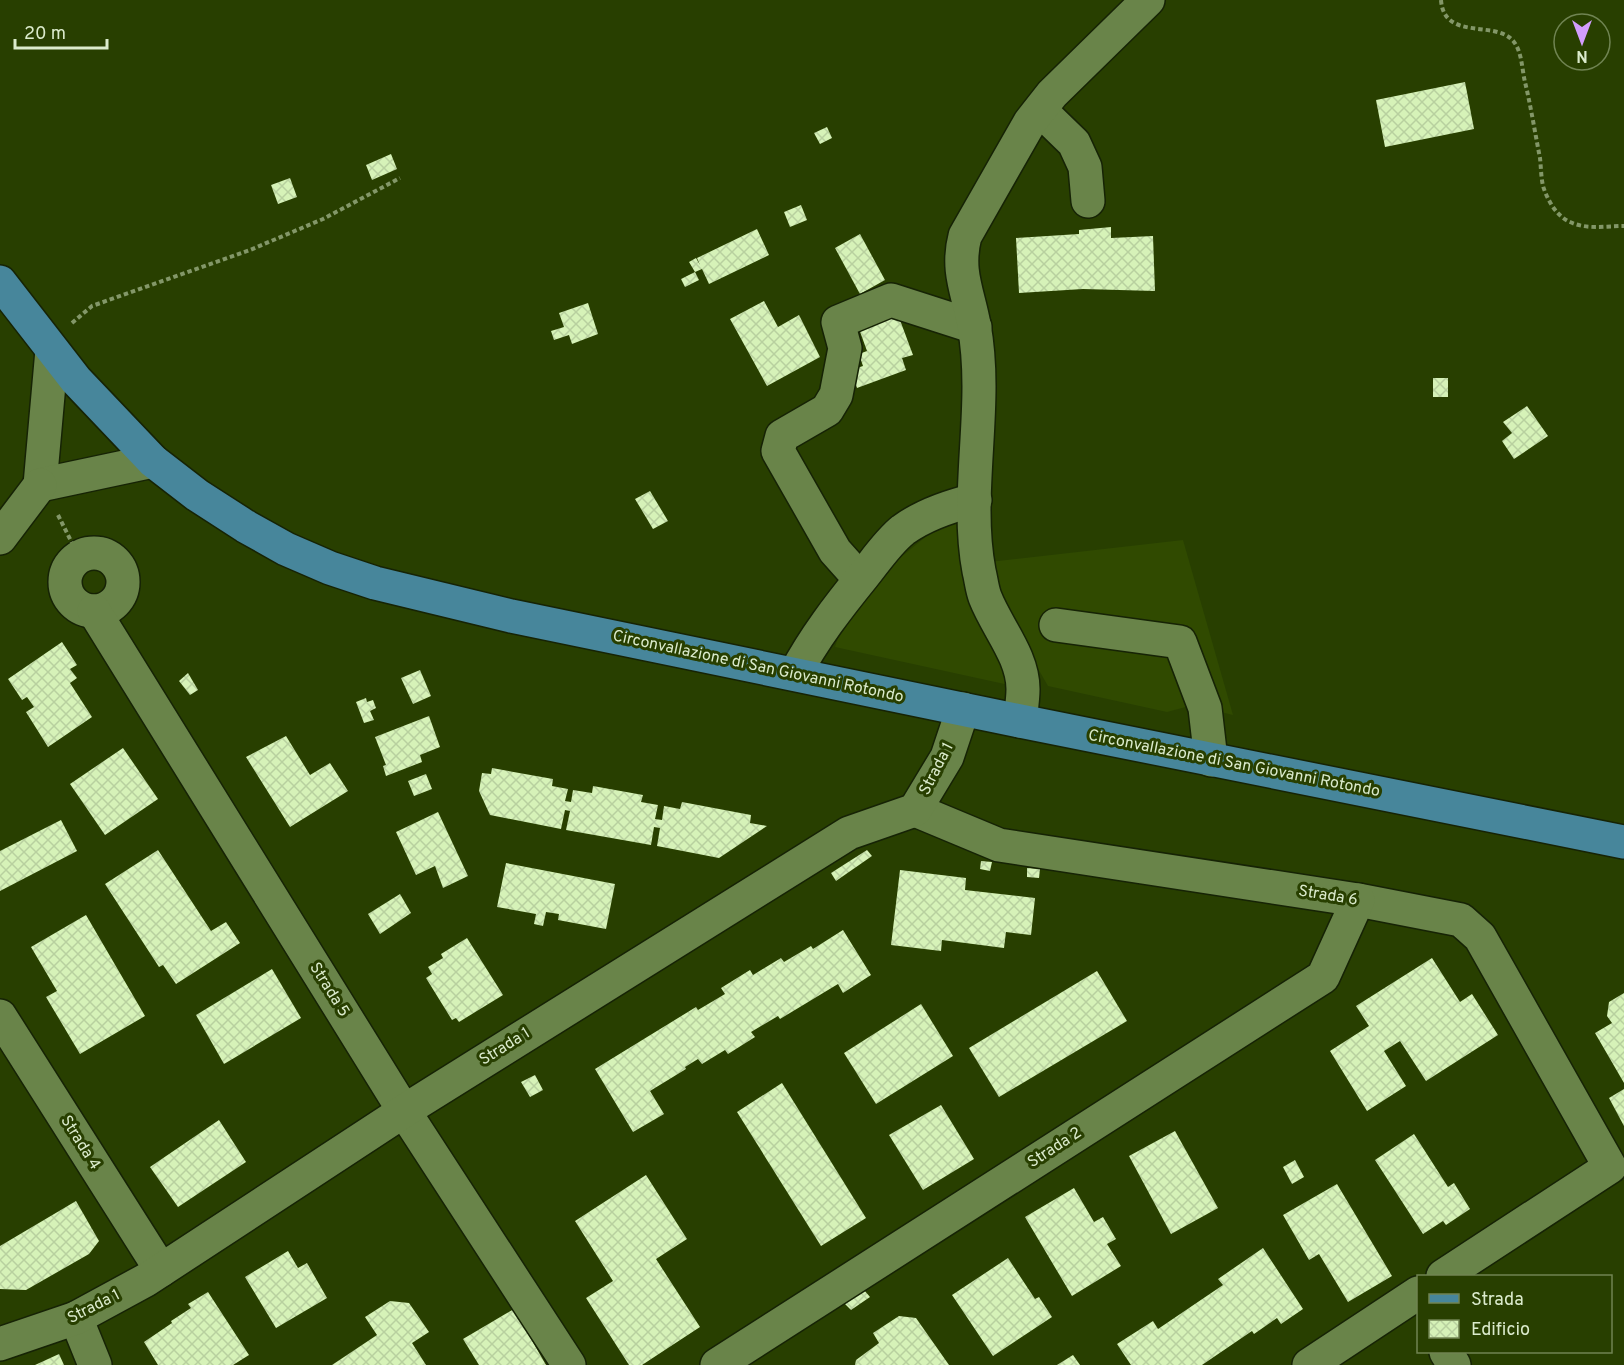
<svg xmlns="http://www.w3.org/2000/svg" width="1624" height="1365" viewBox="0 0 1624 1365" font-family="Overpass,sans-serif">
<style>
.built{fill:#304a00}
.building{fill:url(#building-cross-hatch)}
.lines{fill:none;stroke-linecap:round;stroke-linejoin:round}
.minor-casing{stroke:#162305;stroke-width:36}
.major-casing{stroke:#162305;stroke-width:36}
.path{stroke:#839768;stroke-width:4;stroke-dasharray:4.5 3;stroke-linecap:butt}
.minor{stroke:#698449;stroke-width:33}
.major{stroke:#47869b;stroke-width:33}
.labels{text-anchor:middle;dominant-baseline:central;stroke-width:6;stroke-linejoin:round;paint-order:stroke}
.street-label{font-size:16px;fill:#dbebcc;stroke:#283f00}
</style>
<defs>
<pattern id="building-cross-hatch" width="8" height="8" patternUnits="userSpaceOnUse" patternTransform="scale(1.5)"><rect width="8" height="8" fill="#d6f2b8"/><path d="M0 0l8 8M0 8l8-8" fill="none" stroke="#b8d09f"/></pattern>
</defs>
<rect width="100%" height="100%" fill="#283f00"/>
<!-- built -->
<g class="built">
<polygon points="951,516 967,525 1009,685 835,647 840,632 900,558"/>
<polygon points="1183,540 1233,715 1193,705 1167,712 1048,686 995,594 989,562"/>
</g>
<!-- building -->
<g class="building">
<polygon points="1465,82 1474,129 1385,147 1376,100"/>
<polygon points="827,127 832,138 820,144 814,133"/>
<polygon points="391,154 397,169 372,180 366,165"/>
<polygon points="290,178 297,197 278,204 271,185"/>
<polygon points="801,205 807,220 790,227 784,212"/>
<polygon points="1111,227 1111,238 1153,236 1155,291 1083,289 1019,293 1016,238 1079,234 1079,230"/>
<polygon points="757,229 769,255 709,284 702,269 695,272 689,262 696,258 700,265 697,258"/>
<polygon points="860,234 885,280 860,294 835,248"/>
<polygon points="695,272 699,280 685,287 681,279"/>
<polygon points="764,301 778,327 799,315 820,357 767,386 730,319"/>
<polygon points="588,303 598,334 572,344 569,335 554,340 551,331 564,327 559,313"/>
<polygon points="897,312 913,355 902,358 906,370 857,388 851,370 863,366 859,354 867,351 858,326"/>
<rect x="1433" y="378" width="15" height="19"/>
<polygon points="1527,406 1548,436 1514,459 1502,441 1512,433 1503,422"/>
<polygon points="650,491 668,521 653,529 635,499"/>
<polygon points="62,642 77,665 70,669 77,678 70,683 92,717 48,747 26,712 34,707 27,697 22,700 8,679"/>
<polygon points="420,670 431,696 413,704 401,678"/>
<polygon points="188,673 198,690 190,695 179,681"/>
<polygon points="366,698 367,702 373,700 376,708 370,711 374,720 364,723 356,702"/>
<polygon points="429,716 440,747 420,755 422,762 386,776 383,766 386,765 375,737"/>
<polygon points="286,736 310,775 330,763 348,791 290,827 246,757"/>
<polygon points="123,748 158,799 105,835 70,784"/>
<polygon points="492,768 553,779 552,786 568,789 565,801 571,802 573,790 592,793 593,786 643,795 641,802 658,805 655,819 662,820 664,806 680,809 682,802 751,815 750,823 767,826 719,858 657,846 660,828 654,827 651,845 566,830 570,811 565,810 561,829 490,815 479,791 482,773 491,774"/>
<polygon points="426,774 432,789 414,796 408,781"/>
<polygon points="438,812 468,876 443,888 435,866 416,875 396,832"/>
<polygon points="61,820 77,851 0,891 0,851"/>
<polygon points="158,850 211,931 226,922 240,943 176,984 163,965 159,967 105,884"/>
<polygon points="867,850 872,856 836,881 831,873"/>
<polygon points="981,861 992,862 990,871 980,869"/>
<polygon points="506,863 615,884 606,929 558,920 559,914 546,912 543,926 534,924 536,914 497,907"/>
<polygon points="1027,868 1040,869 1039,878 1027,877"/>
<polygon points="900,870 966,878 965,890 1035,898 1031,935 1006,932 1004,948 942,940 941,951 891,945"/>
<polygon points="400,894 411,913 380,934 368,914"/>
<polygon points="86,915 145,1016 80,1054 46,997 57,991 31,947"/>
<polygon points="843,930 871,975 843,993 838,984 780,1019 778,1016 751,1032 755,1037 728,1054 725,1050 702,1064 698,1059 685,1067 686,1069 650,1091 664,1114 633,1132 595,1069 696,1007 698,1010 725,994 721,988 750,970 753,975 781,958 784,962 811,946 813,949"/>
<polygon points="467,938 503,995 459,1022 456,1018 452,1020 426,978 432,974 428,967 443,958 441,954"/>
<polygon points="1432,958 1460,1002 1472,994 1498,1035 1426,1081 1400,1041 1384,1051 1406,1086 1367,1111 1330,1051 1369,1026 1356,1006"/>
<polygon points="272,969 301,1018 224,1064 196,1015"/>
<polygon points="1097,971 1127,1021 999,1097 969,1048"/>
<polygon points="1624,993 1624,1083 1595,1033 1612,1023 1607,1016 1609,1002"/>
<polygon points="921,1004 953,1056 876,1104 844,1053"/>
<polygon points="535,1075 543,1090 530,1097 521,1082"/>
<polygon points="782,1083 866,1218 821,1246 737,1112"/>
<polygon points="1624,1089 1624,1126 1609,1098"/>
<polygon points="941,1105 974,1159 923,1190 889,1135"/>
<polygon points="219,1120 246,1162 178,1207 150,1167"/>
<polygon points="1175,1131 1218,1208 1171,1234 1129,1156"/>
<polygon points="1414,1134 1448,1187 1454,1183 1470,1209 1446,1225 1443,1221 1423,1234 1375,1160"/>
<polygon points="1295,1160 1304,1177 1292,1184 1283,1167"/>
<polygon points="646,1175 687,1239 656,1259 700,1327 642,1365 629,1365 586,1298 613,1281 575,1221"/>
<polygon points="1337,1184 1392,1276 1348,1302 1319,1254 1309,1260 1283,1215"/>
<polygon points="1074,1188 1094,1222 1103,1217 1116,1239 1107,1244 1121,1266 1072,1296 1025,1217"/>
<polygon points="76,1201 99,1241 89,1254 26,1290 0,1289 0,1246"/>
<polygon points="1263,1248 1303,1309 1281,1324 1277,1318 1254,1334 1252,1331 1202,1365 1131,1365 1117,1344 1153,1321 1158,1329 1223,1285 1218,1279"/>
<polygon points="288,1251 298,1268 307,1263 327,1298 276,1328 245,1277"/>
<polygon points="1008,1258 1035,1299 1039,1297 1052,1317 993,1356 952,1295"/>
<polygon points="864,1290 870,1297 851,1310 843,1302"/>
<polygon points="208,1292 249,1355 233,1365 158,1365 144,1342 172,1323 171,1321 191,1308 188,1304"/>
<polygon points="390,1301 409,1303 429,1332 412,1343 426,1365 332,1365 377,1335 365,1317"/>
<polygon points="514,1309 546,1365 479,1365 463,1339"/>
<polygon points="899,1316 916,1318 949,1365 855,1365 856,1360 879,1343 873,1333"/>
<polygon points="59,1354 64,1365 35,1365"/>
<polygon points="1073,1355 1080,1365 1057,1365"/>
</g>
<g class="lines">
<defs>
<g id="minor">
<polyline points="1040,110 1074,143 1085,167 1088,201"/>
<polyline points="40,485 52,350"/>
<polyline points="40,485 153,461"/>
<polyline points="0,538 40,485"/>
<circle cx="94" cy="582" r="29"/>
<polyline points="860,579 835,551 778,451 782,436 827,410 836,395 845,348 838,322 891,300 975,327"/>
<polyline points="94,611 404,1111 569,1365"/>
<polyline points="1056,625 1180,642 1205,708 1211,760"/>
<path d="M 795,674 C 814,638 838,607 864,575 C 876,560 888,542 903,530 C 925,514 950,506 975,500"/>
<path d="M 1020,721 C 1021,711 1023,700 1023,689 C 1023,656 997,628 985,597 C 982,589 981,579 979,571 C 964,492 989,406 974,325 C 968,292 956,271 965,236 L 1030,122 L 1052,94 L 1148,0"/>
<polyline points="915,810 999,845 1358,900 1461,920 1480,937 1610,1167 1443,1276"/>
<polyline points="0,1016 161,1270"/>
<polyline points="76,1318 95,1365"/>
<polyline points="0,1344 76,1318 146,1280 404,1111 849,833 915,810 947,757 963,709"/>
<polyline points="1446,1352 1454,1365"/>
<polyline points="717,1365 1323,977 1358,900"/>
<polyline points="1309,1365 1418,1293"/>
</g>
<polyline id="major" points="0,282 76,380 153,461 197,495 245,526 286,549 330,568 375,583 511,616 1020,721 1624,842"/>
</defs>
<!-- minor casing -->
<use href="#minor" class="minor-casing"/>
<!-- major casing -->
<use href="#major" class="major-casing"/>
<!-- path -->
<g class="path">
<path d="M 1441,0 C 1444,42 1497,19 1514,42 C 1522,52 1522,70 1525,82 C 1531,107 1535,133 1540,158 C 1541,167 1541,177 1543,186 C 1547,199 1556,216 1570,222 C 1587,230 1606,226 1624,226"/>
<polyline points="72,323 92,306 250,250 323,219 400,178"/>
<polyline points="58,515 79,557"/>
</g>
<!-- minor -->
<use href="#minor" class="minor"/>
<!-- major -->
<use href="#major" class="major"/>
</g>
<g class="labels">
<!-- street labels -->
<g class="street-label">
<text transform="translate(758 667) rotate(12)">Circonvallazione di San Giovanni Rotondo</text>
<text transform="translate(1234 764) rotate(11)">Circonvallazione di San Giovanni Rotondo</text>
<text transform="translate(937 769) rotate(-63)">Strada 1</text>
<text transform="translate(1328 896) rotate(9)">Strada 6</text>
<text transform="translate(329 990) rotate(58)">Strada 5</text>
<text transform="translate(505 1047) rotate(-32)">Strada 1</text>
<text transform="translate(80 1143) rotate(58)">Strada 4</text>
<text transform="translate(1055 1148) rotate(-33)">Strada 2</text>
<text transform="translate(94 1307) rotate(-27)">Strada 1</text>
</g>
</g>
<!-- legend -->
<rect x="1417" y="1275" width="195" height="78" fill="#283f00" stroke="#708452" stroke-width="1.5"/>
<rect x="1429" y="1294" width="30" height="9" fill="#47869b" stroke="#708452" stroke-width="1.5"/>
<text x="1471" y="1305" font-size="18" fill="#dbebcc">Strada</text>
<rect x="1429" y="1320" width="30" height="18" fill="url(#building-cross-hatch)" stroke="#708452" stroke-width="1.5"/>
<text x="1471" y="1335" font-size="18" fill="#dbebcc">Edificio</text>
<!-- north arrow -->
<g transform="translate(1582 42) rotate(180)"><circle r="28" fill="#283f00" stroke="#708452" stroke-width="1.5"/>
<path d="M0-4.5L10 22L0 15L-10 22Z" fill="#d29dfd"/>
<text y="-9" font-size="16" font-weight="bold" text-anchor="middle" fill="#dbebcc">N</text>
</g>
<!-- scale -->
<path d="M15 39v9h92v-9" fill="none" stroke="#dbebcc" stroke-width="3"/>
<text x="24" y="39" font-size="18" fill="#dbebcc" stroke="#283f00" stroke-width="4.5" paint-order="stroke">20 m</text>
</svg>
